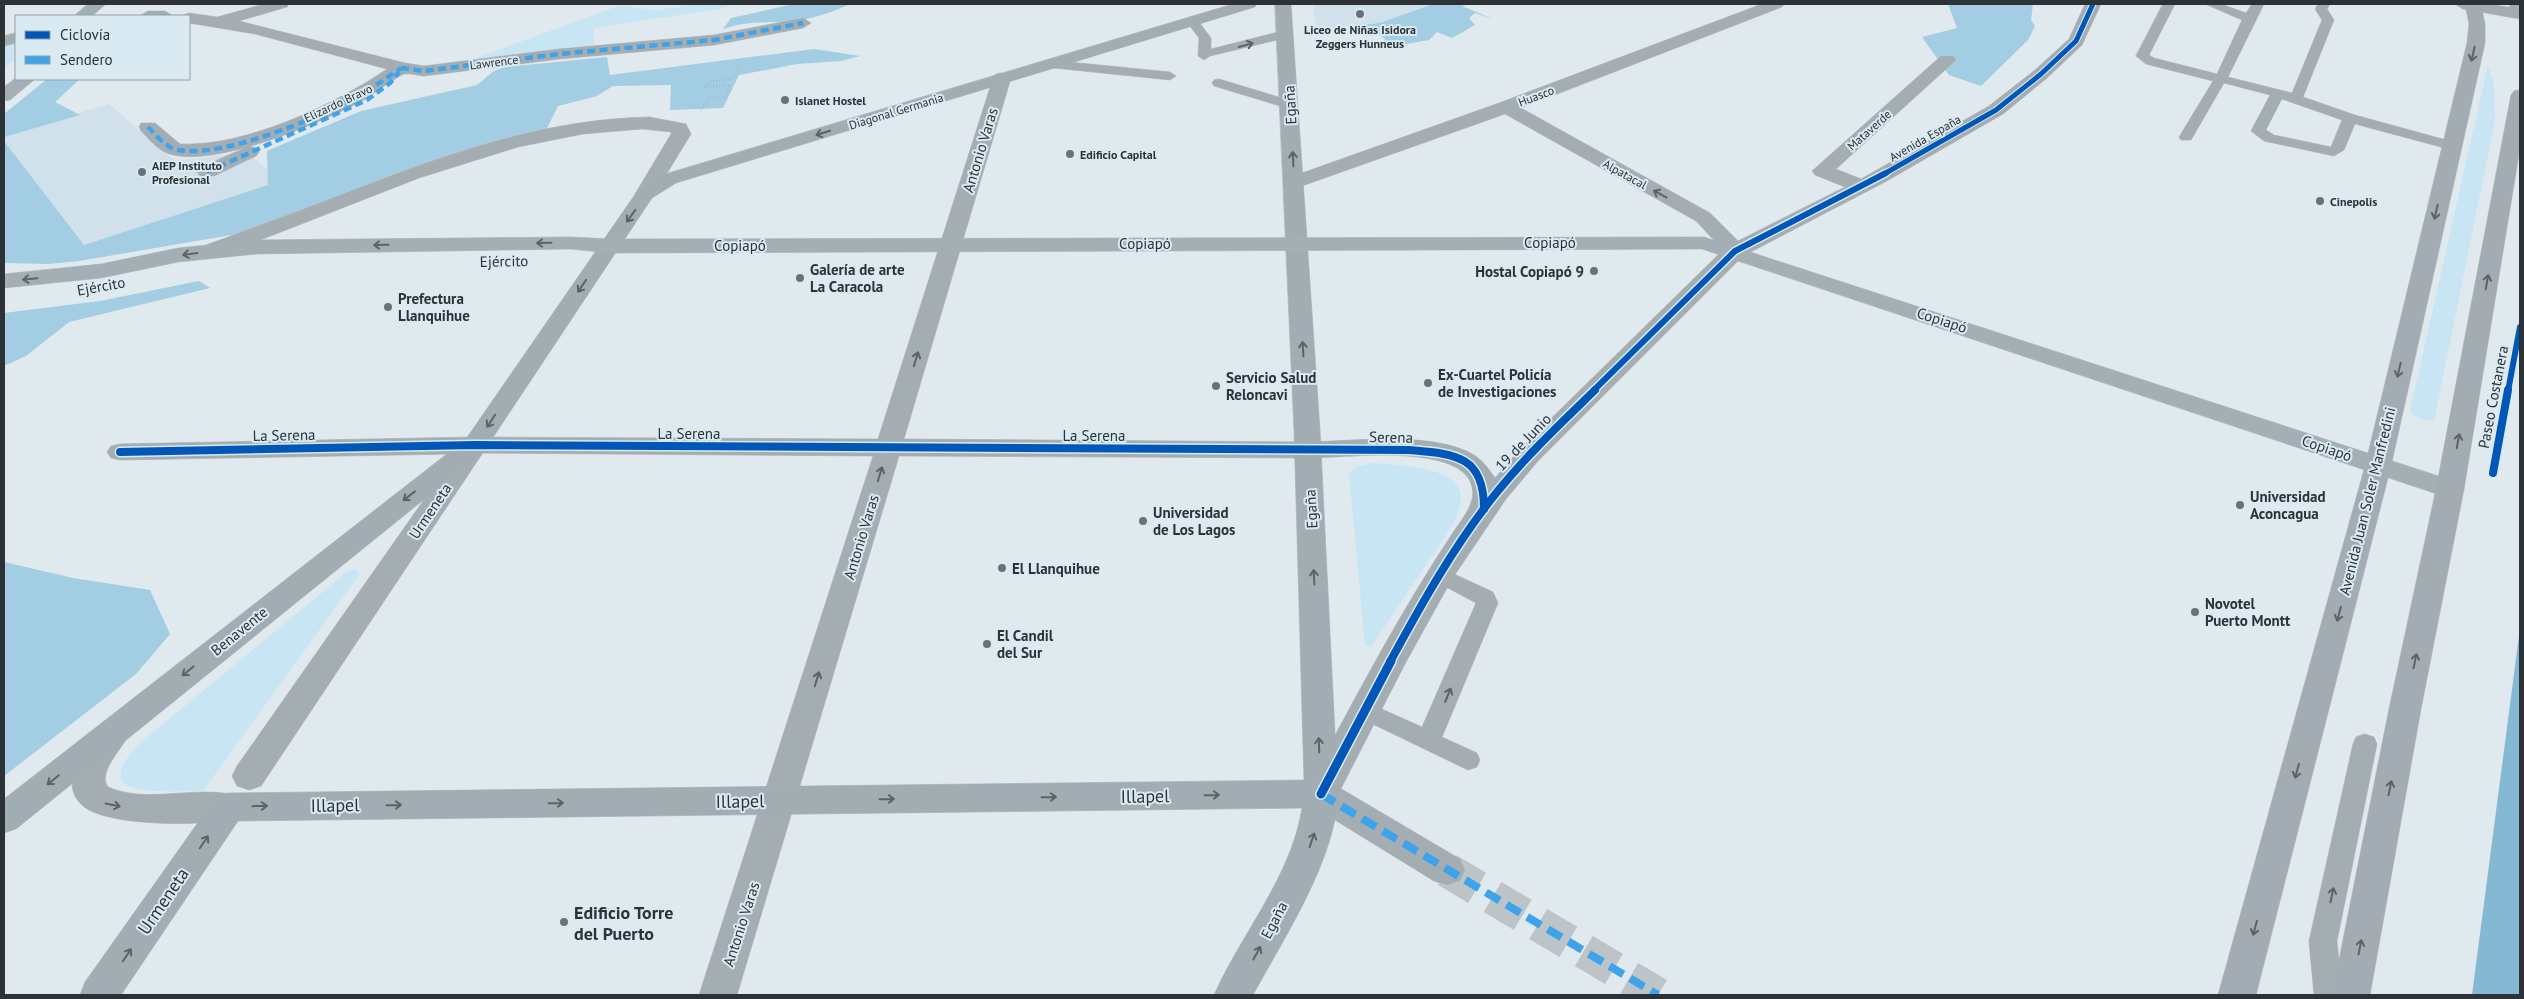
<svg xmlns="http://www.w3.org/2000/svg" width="2524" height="999" viewBox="0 0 2524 999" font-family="'PT Sans',sans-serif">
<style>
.built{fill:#d1e1eb}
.green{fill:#c8e5f4}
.forest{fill:#a2cde2}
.water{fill:#85b9d3}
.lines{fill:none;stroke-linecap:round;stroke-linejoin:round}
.pedestrian-tunnel{stroke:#bcc4c8;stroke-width:35;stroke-dasharray:35 18;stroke-linecap:butt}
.service-casing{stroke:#bdc4c7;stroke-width:1}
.pedestrian-casing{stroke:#bdc4c7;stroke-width:1}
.minor-casing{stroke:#bdc4c7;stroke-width:1}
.tertiary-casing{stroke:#bdc4c7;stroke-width:1}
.secondary-casing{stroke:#bdc4c7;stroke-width:1}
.primary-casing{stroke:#bdc4c7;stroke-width:1}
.trunk-casing{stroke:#bdc4c7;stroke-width:1}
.path{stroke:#a1a9ad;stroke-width:2;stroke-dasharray:0.5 2.5;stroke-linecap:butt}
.service{fill:#a4adb2;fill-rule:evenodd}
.pedestrian{fill:#a4adb2;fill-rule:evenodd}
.minor{fill:#a4adb2;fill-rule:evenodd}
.tertiary{fill:#a4adb2;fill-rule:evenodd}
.secondary{fill:#a1adb2;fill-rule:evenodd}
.primary{fill:#a4afb5;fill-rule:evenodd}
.trunk{fill:#a2acb2;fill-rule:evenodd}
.quiet-far1{stroke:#3ea3eb;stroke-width:4.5;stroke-dasharray:8 4.5;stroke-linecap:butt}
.quiet{stroke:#3ea3eb;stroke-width:8;stroke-dasharray:16 8;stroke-linecap:butt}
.cycleway-far3-casing{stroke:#daeaf3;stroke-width:7}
.cycleway-far2-casing{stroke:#daeaf3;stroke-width:9}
.cycleway-far1-casing{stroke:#daeaf3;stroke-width:11}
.cycleway-casing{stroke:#daeaf3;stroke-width:12}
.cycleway-far3{stroke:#0057b8;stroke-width:5}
.cycleway-far2{stroke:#0057b8;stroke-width:6}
.cycleway-far1{stroke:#0057b8;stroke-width:8}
.cycleway{stroke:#0057b8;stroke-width:9}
.oneway{stroke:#5c6367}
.oneway2{stroke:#5b6367}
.oneway3{stroke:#5c6468}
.poi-dot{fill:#6b7275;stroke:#daeaf3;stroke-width:2}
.labels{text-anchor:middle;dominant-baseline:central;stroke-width:4;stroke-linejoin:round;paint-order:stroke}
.far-poi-label{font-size:12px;font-weight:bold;fill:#2c3235;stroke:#daeaf3;text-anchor:start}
.far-street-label{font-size:12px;fill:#2c3235;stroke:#daeaf3}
.street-label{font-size:15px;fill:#2c3235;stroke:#daeaf3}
.poi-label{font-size:15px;font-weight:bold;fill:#2c3235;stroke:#daeaf3;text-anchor:start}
.near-street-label{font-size:18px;fill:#2c3235;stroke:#daeaf3}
.near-poi-label{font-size:18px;font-weight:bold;fill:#2c3235;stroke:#daeaf3;text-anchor:start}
</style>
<rect width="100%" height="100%" fill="#e0e9ed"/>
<!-- built -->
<g class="built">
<polygon points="1313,4 1433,4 1380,23 1316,29"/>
<polygon points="109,104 175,161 246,152 283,182 82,249 4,161 4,135"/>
</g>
<!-- green -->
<g class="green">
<polygon points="686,4 730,4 725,8 594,28 594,45 481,60 476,58 621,5 659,11 669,7 676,8"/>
<polygon points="16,42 16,59 4,68 4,45"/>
<path d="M 2488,65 L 2494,85 L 2495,120 L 2434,421 C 2424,420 2416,419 2410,411 Z"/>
<path d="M 1373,463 C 1394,465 1450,466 1459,489 C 1464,499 1457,513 1454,523 L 1371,647 L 1365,645 L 1349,474 L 1356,467 Z"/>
<path d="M 356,570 L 359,575 L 203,791 C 166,790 83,802 140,743 L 348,571 Z"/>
</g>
<!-- forest -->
<g class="forest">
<path d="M 794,4 L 850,4 C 829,14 805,21 781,22 C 762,22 742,22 723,29 L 731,18 Z"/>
<polygon points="1433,4 1469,4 1462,6 1493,19 1475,13 1469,18 1475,25 1452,38 1437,32 1429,40 1406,44 1388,42 1379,34 1350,26 1380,23"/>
<polygon points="1948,4 2033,4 2031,20 2035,26 2028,40 1981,86 1949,75 1922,37 1957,28"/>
<polygon points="814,49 860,56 841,61 797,64 739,75 723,108 670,110 671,85 613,86 597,96 558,106 546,130 249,232 79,261 48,264 4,263 4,141 84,245 268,185 267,151 361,111 477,85 494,71 505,67 607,57 610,75"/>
<polygon points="47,79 80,79 55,102 80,115 4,137 4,114"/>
<polygon points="199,281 210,288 69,322 26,356 4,366 4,313 100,301"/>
<polygon points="4,562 73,578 150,590 170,634 136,674 4,776"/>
</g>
<!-- water -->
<polygon class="water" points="2520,628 2520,995 2472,995"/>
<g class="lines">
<!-- pedestrian-tunnel -->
<polyline class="pedestrian-tunnel" points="1447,870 1658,995"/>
<defs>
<g id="service">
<path d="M 2163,4 L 2175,4 L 2149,55 L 2154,58 L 2217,74 L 2242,20 L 2205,4 L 2221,4 L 2246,13 L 2252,4 L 2264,4 L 2228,77 L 2292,93 L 2322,20 L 2315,9 L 2318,4 L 2330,4 L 2327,9 L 2334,20 L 2303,97 L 2355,115 L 2457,143 L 2459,146 L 2452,150 L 2355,124 L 2344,150 L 2334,156 L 2264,141 L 2251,131 L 2270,95 L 2224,83 L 2191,140 L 2181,140 L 2179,137 L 2213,81 L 2146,64 L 2136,56 ZM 2282,99 L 2342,120 L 2331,147 L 2274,135 L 2266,130 Z"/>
<polygon points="1192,17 1196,18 1211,38 1211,49 1286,30 1292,34 1290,37 1210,56 1204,60 1198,56 1199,38 1186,21"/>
<polygon points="1049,60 1170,72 1176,76 1170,80 1044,67 1043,64 1044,61"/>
<polygon points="1219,79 1295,102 1297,105 1290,109 1214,86 1212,83 1214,80"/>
<polygon points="1441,568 1493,592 1498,603 1442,737 1477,753 1480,760 1477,767 1468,770 1358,717 1354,711 1358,705 1366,702 1422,727 1476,603 1433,580 1430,575 1433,570"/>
<polygon points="2365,734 2374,737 2377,744 2337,941 2342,995 2314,995 2309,941 2353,744 2356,737"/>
</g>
<polygon id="pedestrian" points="1321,780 1333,784 1460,859 1465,870 1460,881 1447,885 1434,881 1309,804 1304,794 1309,784"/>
<g id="minor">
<path d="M 264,4 L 289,4 L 287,7 L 239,21 L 405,63 L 424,66 L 559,49 L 714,35 L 803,18 L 811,23 L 803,28 L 714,45 L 559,59 L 424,76 C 418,76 411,73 405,74 C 399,74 369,98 360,102 C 320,123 210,170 167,153 C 157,149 149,139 141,131 L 139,127 L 141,123 L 155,123 L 180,144 C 245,147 334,105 387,69 L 255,34 L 189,23 L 189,16 L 182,16 L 189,13 L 217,17 Z"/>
<path d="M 1762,4 L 1784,4 L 1782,7 L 1521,108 L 1710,213 L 1738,241 L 1845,187 L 1815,175 L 1812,171 L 1941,56 L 1953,56 L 1956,60 L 1836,169 L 1861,179 L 1989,106 L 2035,70 L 2069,39 L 2085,4 L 2101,4 L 2082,45 L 2047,78 L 2003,114 L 1885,182 L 1743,256 L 1538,461 L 1506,499 L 1452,579 L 1406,662 L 1333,804 L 1321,808 L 1309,804 L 1304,794 L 1309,784 C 1355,698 1400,612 1454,531 C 1464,516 1480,499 1469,479 C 1447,444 1344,458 1308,458 L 1299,456 L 1295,450 L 1299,444 L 1308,442 C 1354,441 1434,431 1474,455 C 1483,461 1489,469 1495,478 L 1520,449 L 1723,250 L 1696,221 L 1505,114 L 1302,186 L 1295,188 L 1288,186 L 1285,182 L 1288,178 L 1499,103 Z"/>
<polygon points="2455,4 2489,4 2520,9 2520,19 2463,9"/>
<polygon points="148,11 165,11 173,16 140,16"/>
<path d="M 649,117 L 686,124 L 691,134 L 652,198 L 645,200 L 638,198 L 635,194 L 671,134 L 671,132 L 642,129 L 583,134 L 518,147 L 419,178 L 222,255 L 214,257 L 206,255 L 203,250 L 206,245 C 250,229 294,213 338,196 C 438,157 540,119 649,117 Z"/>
<polygon points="249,146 256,148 259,152 256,156 214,176 200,176 197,172 200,168"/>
<polygon points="475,437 484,439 488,445 261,786 249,790 237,786 232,776 237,766 456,454 120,460 111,458 107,452 111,446 120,444"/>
</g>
<g id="tertiary">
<polygon points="16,33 16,43 4,46 4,36"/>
<polygon points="1002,73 1008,74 1011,78 904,439 1308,442 1317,444 1321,450 1317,456 1308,458 899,456 737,995 699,995 873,456 475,453 466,451 462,445 466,439 475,437 878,439 993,78 996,74"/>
<path d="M 112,723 L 124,727 L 128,736 C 122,749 97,773 108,787 C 149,805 200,783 240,797 L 245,807 L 240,817 C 212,827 106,827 83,806 C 67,792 71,775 80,758 C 87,743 96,728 112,723 Z"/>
</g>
<g id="secondary">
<polygon points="1233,4 1257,4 1255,7 676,183 652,198 484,451 16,829 4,833 4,799 466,439 638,190 662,175"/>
<path d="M 1275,4 L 1291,4 L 1320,430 L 1338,794 C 1337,805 1336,817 1333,828 C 1319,885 1281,944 1253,995 L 1214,995 C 1242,932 1291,877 1302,808 L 238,821 L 121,995 L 80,995 L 85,982 L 216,797 L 228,793 L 1304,780 L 1294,430 Z"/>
</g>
<g id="primary">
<polygon points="88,4 106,4 92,16 74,16"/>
<polygon points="16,78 35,79 10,100 4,101 4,87"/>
<polygon points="570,237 610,239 1704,237 2460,483 2464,489 2460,495 2450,498 2440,495 1702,249 610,253 570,249 256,254 178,262 101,278 4,288 4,274 101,264 178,248 256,240"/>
</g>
<g id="trunk">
<polygon points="2465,4 2481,4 2485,24 2485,43 2391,466 2256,995 2218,995 2365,466 2467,43 2469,24"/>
<polygon points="2509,4 2520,4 2520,18 2514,16"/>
<polygon points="2520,90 2520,148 2464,489 2421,709 2370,995 2332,995 2389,709 2436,489 2511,95 2514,91"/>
</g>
</defs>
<!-- service casing -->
<use href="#service" class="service-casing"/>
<!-- pedestrian casing -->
<use href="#pedestrian" class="pedestrian-casing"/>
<!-- minor casing -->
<use href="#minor" class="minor-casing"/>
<!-- tertiary casing -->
<use href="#tertiary" class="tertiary-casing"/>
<!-- secondary casing -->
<use href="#secondary" class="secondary-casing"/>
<!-- primary casing -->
<use href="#primary" class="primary-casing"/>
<!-- trunk casing -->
<use href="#trunk" class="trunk-casing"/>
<!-- path -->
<polyline class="path" points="701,110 709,98 725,97 730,85 704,87 711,81 732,79 741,66 735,66"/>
<!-- service -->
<use href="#service" class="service"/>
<!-- pedestrian -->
<use href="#pedestrian" class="pedestrian"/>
<!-- minor -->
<use href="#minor" class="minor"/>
<!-- tertiary -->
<use href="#tertiary" class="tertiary"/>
<!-- secondary -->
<use href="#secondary" class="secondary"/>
<!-- primary -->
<use href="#primary" class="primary"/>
<!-- trunk -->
<use href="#trunk" class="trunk"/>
<!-- quiet-far1 -->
<g class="quiet-far1">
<polyline points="401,68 424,71 559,54 714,40 803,23"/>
<path d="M 148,127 C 156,135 166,148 178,150 C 223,158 316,119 356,97 C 372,89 386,78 401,68"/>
<polyline points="207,172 367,100 390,83 399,72"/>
</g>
<!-- quiet -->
<polyline class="quiet" points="1321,794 1658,995"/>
<defs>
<polyline id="cycleway-far3" points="1884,174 1996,110 2041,74 2076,41 2093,4"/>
<g id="cycleway-far2">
<polyline points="1593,391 1735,251 1886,173"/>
<polyline points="2508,391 2520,327"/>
</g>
<g id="cycleway-far1">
<path d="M 120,452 L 475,445 L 1409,450 C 1455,454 1484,455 1484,509"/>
<polyline points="2493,473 2508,390"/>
<path d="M 1390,662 C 1422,603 1455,544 1497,492 C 1527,455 1561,423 1595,390"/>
</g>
<polyline id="cycleway" points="1321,794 1391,661"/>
</defs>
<!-- cycleway-far3 casing -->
<use href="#cycleway-far3" class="cycleway-far3-casing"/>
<!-- cycleway-far2 casing -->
<use href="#cycleway-far2" class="cycleway-far2-casing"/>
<!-- cycleway-far1 casing -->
<use href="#cycleway-far1" class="cycleway-far1-casing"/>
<!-- cycleway casing -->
<use href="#cycleway" class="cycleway-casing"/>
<!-- cycleway-far3 -->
<use href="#cycleway-far3" class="cycleway-far3"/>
<!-- cycleway-far2 -->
<use href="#cycleway-far2" class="cycleway-far2"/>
<!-- cycleway-far1 -->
<use href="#cycleway-far1" class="cycleway-far1"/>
<!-- cycleway -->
<use href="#cycleway" class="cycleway"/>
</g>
<!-- one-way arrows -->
<defs><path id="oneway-shaft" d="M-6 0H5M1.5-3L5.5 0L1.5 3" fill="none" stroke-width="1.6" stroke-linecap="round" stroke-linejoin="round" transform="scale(1.25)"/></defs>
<g class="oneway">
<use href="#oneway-shaft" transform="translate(1246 45) rotate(-15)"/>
<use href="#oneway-shaft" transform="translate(1660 194) rotate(-151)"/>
<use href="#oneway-shaft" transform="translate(916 359) rotate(-73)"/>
<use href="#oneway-shaft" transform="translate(880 474) rotate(-73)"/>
<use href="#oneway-shaft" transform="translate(817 679) rotate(-73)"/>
<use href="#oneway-shaft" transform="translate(1448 695) rotate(-68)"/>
<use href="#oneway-shaft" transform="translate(113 805) rotate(12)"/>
<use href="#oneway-shaft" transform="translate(2332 895) rotate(-78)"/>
</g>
<g class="oneway2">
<use href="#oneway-shaft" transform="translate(2473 54) rotate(103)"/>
<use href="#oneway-shaft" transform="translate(823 133) rotate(163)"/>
<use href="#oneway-shaft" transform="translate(1293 159) rotate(-93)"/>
<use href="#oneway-shaft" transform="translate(2436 212) rotate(103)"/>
<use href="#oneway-shaft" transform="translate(631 216) rotate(125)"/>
<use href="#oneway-shaft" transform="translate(2487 282) rotate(-80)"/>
<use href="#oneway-shaft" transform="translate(582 286) rotate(124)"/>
<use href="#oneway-shaft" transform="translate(1303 349) rotate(-93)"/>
<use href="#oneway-shaft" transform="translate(2399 370) rotate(103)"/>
<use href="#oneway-shaft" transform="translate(491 421) rotate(123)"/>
<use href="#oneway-shaft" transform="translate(2458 441) rotate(-80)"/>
<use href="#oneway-shaft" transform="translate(409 496) rotate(142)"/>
<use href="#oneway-shaft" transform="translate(1314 577) rotate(-93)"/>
<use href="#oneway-shaft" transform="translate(2339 614) rotate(105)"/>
<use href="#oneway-shaft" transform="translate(2415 661) rotate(-78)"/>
<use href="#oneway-shaft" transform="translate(188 671) rotate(141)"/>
<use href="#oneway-shaft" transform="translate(1319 745) rotate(-92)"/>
<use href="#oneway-shaft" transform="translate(2297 771) rotate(105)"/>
<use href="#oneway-shaft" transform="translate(53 780) rotate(141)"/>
<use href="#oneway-shaft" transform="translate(2390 788) rotate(-79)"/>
<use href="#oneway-shaft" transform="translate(1212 795) rotate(-1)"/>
<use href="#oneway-shaft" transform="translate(1049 797) rotate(-1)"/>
<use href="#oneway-shaft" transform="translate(887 799) rotate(-1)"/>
<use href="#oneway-shaft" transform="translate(556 803) rotate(-1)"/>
<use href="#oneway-shaft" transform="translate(394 805) rotate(-1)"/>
<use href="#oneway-shaft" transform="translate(260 806) rotate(-1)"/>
<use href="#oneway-shaft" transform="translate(1312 840) rotate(-71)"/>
<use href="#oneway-shaft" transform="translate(204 842) rotate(-56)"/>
<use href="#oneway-shaft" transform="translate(2255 928) rotate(105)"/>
<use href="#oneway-shaft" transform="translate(2360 947) rotate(-79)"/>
<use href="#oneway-shaft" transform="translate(1257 953) rotate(-61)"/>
<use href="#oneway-shaft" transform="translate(127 955) rotate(-56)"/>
</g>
<g class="oneway3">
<use href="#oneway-shaft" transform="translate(544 243) rotate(179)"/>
<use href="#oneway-shaft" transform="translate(381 245) rotate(179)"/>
<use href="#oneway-shaft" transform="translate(190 254) rotate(172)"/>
<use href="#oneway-shaft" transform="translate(30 279) rotate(175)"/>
</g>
<!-- markers -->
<g class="poi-dot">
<circle cx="1360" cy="14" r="5"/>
<circle cx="785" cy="100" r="5"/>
<circle cx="1070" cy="154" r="5"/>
<circle cx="142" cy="172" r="5"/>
<circle cx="2320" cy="201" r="5"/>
<circle cx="1594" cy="271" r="5"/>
<circle cx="800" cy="278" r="5"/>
<circle cx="388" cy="307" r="5"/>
<circle cx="1428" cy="383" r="5"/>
<circle cx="1216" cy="386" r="5"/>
<circle cx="2240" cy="505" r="5"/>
<circle cx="1143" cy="521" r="5"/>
<circle cx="1002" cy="568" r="5"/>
<circle cx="2195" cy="612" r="5"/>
<circle cx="987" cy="644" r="5"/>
<circle cx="564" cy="922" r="5"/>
</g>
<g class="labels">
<!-- far-poi labels -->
<g class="far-poi-label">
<text x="1360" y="29" text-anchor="middle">Liceo de Niñas Isidora<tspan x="1360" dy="14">Zeggers Hunneus</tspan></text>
<text x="795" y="100">Islanet Hostel</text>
<text x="1080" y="154">Edificio Capital</text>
<text x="152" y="165">AIEP Instituto<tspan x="152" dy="14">Profesional</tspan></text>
<text x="2330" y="201">Cinepolis</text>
</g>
<!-- far-street labels -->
<g class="far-street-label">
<text transform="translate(494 62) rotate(-7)">Lawrence</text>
<text transform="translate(1536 96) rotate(-21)">Huasco</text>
<text transform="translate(338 103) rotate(-25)">Elizardo Bravo</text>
<text transform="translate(896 111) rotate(-17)">Diagonal Germania</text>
<text transform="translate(1869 130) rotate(-42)">Mataverde</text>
<text transform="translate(1925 138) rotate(-30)">Avenida España</text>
<text transform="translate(1625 174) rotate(29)">Alpatacal</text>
</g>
<!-- street labels -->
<g class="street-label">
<text transform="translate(1290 105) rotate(-93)">Egaña</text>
<text transform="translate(980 150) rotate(-73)">Antonio Varas</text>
<text x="1550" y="242">Copiapó</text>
<text x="1145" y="243">Copiapó</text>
<text x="740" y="245">Copiapó</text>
<text transform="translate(504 261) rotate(-1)">Ejército</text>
<text transform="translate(101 286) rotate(-10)">Ejército</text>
<text transform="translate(1942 320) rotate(18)">Copiapó</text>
<text transform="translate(2493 397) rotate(-79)">Paseo Costanera</text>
<text x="689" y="433">La Serena</text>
<text transform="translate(284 435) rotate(-1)">La Serena</text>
<text x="1094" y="435">La Serena</text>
<text transform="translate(1391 437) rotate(1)">Serena</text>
<text transform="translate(1523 442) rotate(-46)">19 de Junio</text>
<text transform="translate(2327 448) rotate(19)">Copiapó</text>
<text transform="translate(2367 501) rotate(-76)">Avenida Juan Soler Manfredini</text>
<text transform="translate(1311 509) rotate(-93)">Egaña</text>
<text transform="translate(430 511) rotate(-56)">Urmeneta</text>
<text transform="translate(861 537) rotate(-73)">Antonio Varas</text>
<text transform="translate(239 631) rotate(-39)">Benavente</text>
<text transform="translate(1274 920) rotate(-62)">Egaña</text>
<text transform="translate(741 924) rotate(-72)">Antonio Varas</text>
</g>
<!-- poi labels -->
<g class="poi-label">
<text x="810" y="269">Galería de arte<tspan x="810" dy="17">La Caracola</tspan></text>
<text x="1584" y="271" text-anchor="end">Hostal Copiapó 9</text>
<text x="398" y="298">Prefectura<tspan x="398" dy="17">Llanquihue</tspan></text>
<text x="1438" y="374">Ex-Cuartel Policía<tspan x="1438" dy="17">de Investigaciones</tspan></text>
<text x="1226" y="377">Servicio Salud<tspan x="1226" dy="17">Reloncavi</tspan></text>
<text x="2250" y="496">Universidad<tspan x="2250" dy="17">Aconcagua</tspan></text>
<text x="1153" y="512">Universidad<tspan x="1153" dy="17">de Los Lagos</tspan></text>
<text x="1012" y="568">El Llanquihue</text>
<text x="2205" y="603">Novotel<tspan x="2205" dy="17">Puerto Montt</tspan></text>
<text x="997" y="635">El Candil<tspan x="997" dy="17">del Sur</tspan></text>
</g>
<!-- near-street labels -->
<g class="near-street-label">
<text transform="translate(1145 796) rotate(-1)">Illapel</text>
<text transform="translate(740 801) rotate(-1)">Illapel</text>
<text transform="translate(335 805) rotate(-1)">Illapel</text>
<text transform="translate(163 901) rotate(-56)">Urmeneta</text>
</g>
<!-- near-poi labels -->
<g class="near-poi-label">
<text x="574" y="912">Edificio Torre<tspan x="574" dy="21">del Puerto</tspan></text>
</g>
</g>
<!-- border -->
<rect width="2524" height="999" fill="none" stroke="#2c3235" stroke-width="10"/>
<!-- legend -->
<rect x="15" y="15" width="175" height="65" fill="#daeaf3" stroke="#94a0a7"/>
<rect x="25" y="31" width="25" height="8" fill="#0057b8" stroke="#94a0a7"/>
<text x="60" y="40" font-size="15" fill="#2c3235">Ciclovía</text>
<rect x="25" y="56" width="25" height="8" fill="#3ea3eb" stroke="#94a0a7"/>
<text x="60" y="65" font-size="15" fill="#2c3235">Sendero</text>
</svg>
